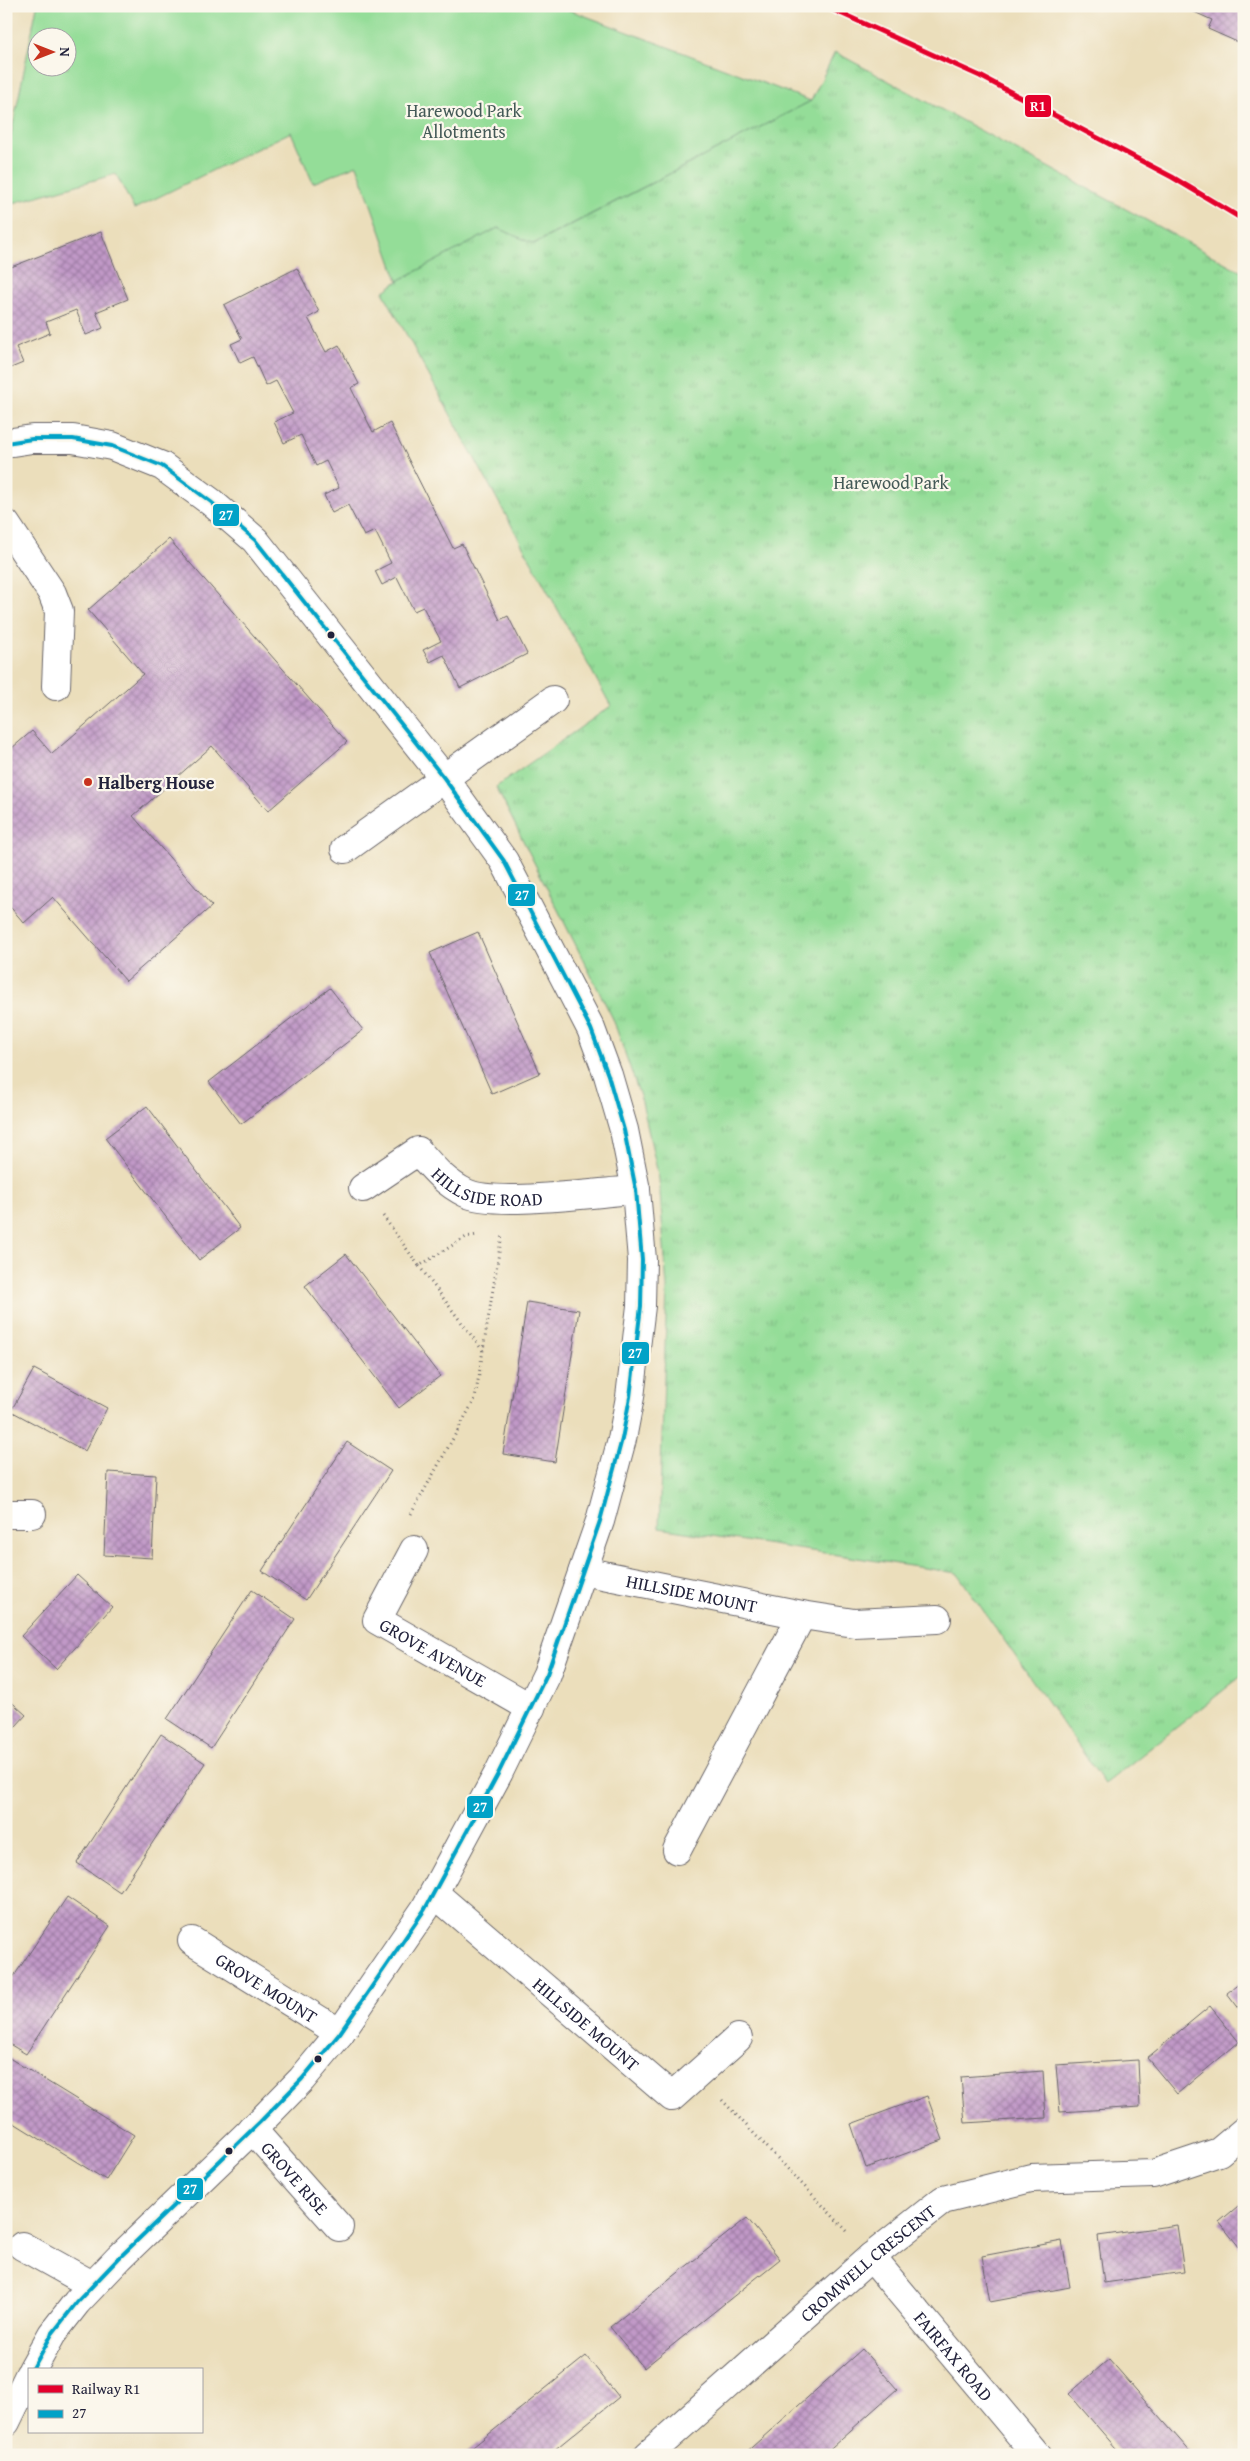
<svg xmlns="http://www.w3.org/2000/svg" width="1250" height="2461" viewBox="0 0 1250 2461" font-family="'Gentium Book Plus',serif">
<style>
.green{fill:#94dd98;stroke:#5b806a;fill-rule:evenodd}
.park{fill:url(#park-tufts);stroke:#5b806a}
.building{fill:url(#building-cross-hatch)}
.lines{fill:none;stroke-linecap:round;stroke-linejoin:round}
.minor-casing{stroke:#686468;stroke-width:30}
.path{stroke:#686468;stroke-width:3;stroke-dasharray:1 4;stroke-linecap:butt}
.minor{stroke:#fff;stroke-width:28}
.bus-1-casing{stroke:#fbf7ec;stroke-width:8}
.bus-1{stroke:#02a2c7;stroke-width:4}
.rail-1-casing{stroke:#fbf7ec;stroke-width:9}
.rail-1{stroke:#e4002b;stroke-width:5}
.bus-dot{fill:#22223b;stroke:#fbf7ec;stroke-width:2}
.poi-dot{fill:#c8321e;stroke:#fbf7ec;stroke-width:2}
.labels{text-anchor:middle;dominant-baseline:central;stroke-width:4.5;stroke-linejoin:round;paint-order:stroke}
.park-label{font-size:18px;fill:#445a57;stroke:#fbf7ec}
.poi-label{font-size:18px;font-weight:bold;fill:#22223b;stroke:#fbf7ec;text-anchor:start}
.street-label{font-size:18px;fill:#22223b;stroke:#fbf7ec}
.line-badge{stroke:#fbf7ec;stroke-width:2}
.badge-label{font-size:14px;text-anchor:middle;font-weight:bold;fill:#fff}
</style>
<defs>
<pattern id="park-tufts" width="24" height="20" patternUnits="userSpaceOnUse" patternTransform="scale(1.25)"><rect width="24" height="20" fill="#94dd98"/><path d="M3 7l-1-3M5 7V3M7 7l1-3M15 17l-1-3M17 17v-4M19 17l1-3" fill="none" stroke="#7fbd84"/></pattern>
<pattern id="building-cross-hatch" width="8" height="8" patternUnits="userSpaceOnUse" patternTransform="scale(1.25)"><rect width="8" height="8" fill="#c199c7"/><path d="M0 0l8 8M0 8l8-8" fill="none" stroke="#9c7ca3"/></pattern>
</defs>
<rect width="100%" height="100%" fill="#fbf7ec"/>
<filter id="ink" filterUnits="userSpaceOnUse"><feTurbulence type="fractalNoise" baseFrequency=".02" numOctaves="2"/><feDisplacementMap in="SourceGraphic" scale="10" xChannelSelector="R" yChannelSelector="G"/><feConvolveMatrix kernelMatrix="1 2 1 2 8 2 1 2 1" color-interpolation-filters="sRGB"/></filter>
<filter id="wash" filterUnits="userSpaceOnUse"><feTurbulence type="fractalNoise" baseFrequency=".0096" numOctaves="4" result="noise"/><feDisplacementMap in="SourceGraphic" scale="20" xChannelSelector="R" yChannelSelector="G"/><feGaussianBlur stdDeviation="1.12" result="paint"/><feColorMatrix in="noise" values="0 0 0 0 0 0 0 0 0 0 0 0 0 0 0 0 0 1.4 0 .05"/><feComposite in="paint" operator="in"/></filter>
<g filter="url(#wash)">
<rect width="100%" height="100%" fill="#ebdebb"/>
<!-- green -->
<path class="green" d="M 37,6 L 559,6 L 811,101 L 533,244 L 498,228 L 398,281 L 357,165 L 313,183 L 291,132 L 134,209 L 116,174 L 6,205 L 6,160 ZM 38,38 L 68,38 L 68,68 L 38,68 Z"/>
<!-- park -->
<polygon class="park" points="835,52 1244,273 1244,1674 1105,1784 957,1573 659,1528 667,1288 659,1179 642,1102 613,1019 496,787 611,706 383,292 398,281 498,228 534,244 811,101"/>
<g id="blocks">
<!-- building -->
<g class="building">
<polygon points="1181,6 1244,6 1244,45 1208,29 1212,20"/>
<polygon points="101,232 128,299 96,312 103,328 86,335 76,310 46,322 50,333 16,347 23,363 6,370 6,269"/>
<polygon points="297,268 319,312 308,318 326,352 339,345 359,384 351,388 373,432 390,423 453,548 462,544 500,620 508,616 527,654 460,688 444,655 430,662 423,650 441,641 423,607 414,611 397,577 382,585 375,571 391,563 375,531 364,536 348,505 332,513 324,495 339,488 326,461 316,466 301,435 284,443 274,422 293,413 276,381 266,386 253,357 240,363 231,344 242,339 224,305"/>
<polygon points="169,539 347,742 268,811 212,746 133,816 212,906 126,981 53,897 24,923 6,902 6,742 12,748 32,731 52,754 143,674 88,610"/>
<polygon points="478,932 540,1073 492,1094 430,953"/>
<polygon points="330,988 363,1030 241,1124 209,1082"/>
<polygon points="147,1106 240,1228 199,1260 105,1138"/>
<polygon points="346,1254 440,1376 399,1408 305,1286"/>
<polygon points="527,1302 579,1310 555,1462 503,1454"/>
<polygon points="34,1369 107,1408 85,1451 11,1411"/>
<polygon points="347,1442 391,1471 306,1600 262,1571"/>
<polygon points="108,1472 156,1475 152,1558 104,1555"/>
<polygon points="77,1575 112,1607 56,1669 21,1636"/>
<polygon points="252,1590 295,1619 211,1748 167,1719"/>
<polygon points="6,1697 26,1715 6,1737"/>
<polygon points="161,1734 205,1763 120,1892 77,1863"/>
<polygon points="67,1897 110,1926 26,2054 6,2042 6,1988"/>
<polygon points="1244,1980 1244,2015 1227,1993"/>
<polygon points="1210,2006 1239,2042 1177,2094 1147,2058"/>
<polygon points="6,2056 134,2135 106,2180 6,2118"/>
<polygon points="1138,2060 1140,2107 1060,2112 1056,2065"/>
<polygon points="1043,2071 1046,2118 965,2123 961,2077"/>
<polygon points="927,2096 943,2140 866,2168 851,2124"/>
<polygon points="1244,2201 1244,2253 1219,2222"/>
<polygon points="747,2218 780,2259 644,2368 610,2327"/>
<polygon points="1177,2225 1184,2272 1104,2283 1098,2236"/>
<polygon points="1062,2241 1070,2287 990,2302 982,2256"/>
<polygon points="862,2349 897,2389 823,2455 743,2455"/>
<polygon points="586,2356 619,2397 548,2455 463,2455"/>
<polygon points="1109,2359 1193,2455 1122,2455 1069,2394"/>
</g>
</g>
</g>
<g filter="url(#ink)">
<use href="#blocks" fill-opacity="0" stroke="#686468" stroke-width="1"/>
<g class="lines">
<defs>
<g id="minor">
<polyline points="6,443 32,439 73,439 112,446 162,466 211,502 255,540 444,778 504,861 591,1029 608,1075 624,1130 636,1190 642,1260 641,1306 630,1397 622,1439 600,1521 547,1674 499,1772 425,1909 340,2033 302,2079 260,2122 119,2258 77,2302 52,2334 32,2370"/>
<polyline points="6,524 52,593 59,611 56,686"/>
<polyline points="345,849 553,700"/>
<path id="s1" d="M 363,1188 L 418,1151 C 433,1168 445,1183 466,1193 C 495,1207 599,1192 636,1190"/>
<polyline points="6,1514 32,1514"/>
<path id="s2" d="M 414,1550 L 377,1620 L 531,1708"/>
<path id="s3" d="M 583,1571 L 802,1615 L 854,1623 L 937,1619"/>
<polyline points="677,1850 802,1615"/>
<path id="s4" d="M 434,1893 L 672,2097 L 738,2038"/>
<path id="s5" d="M 192,1941 L 340,2033"/>
<path id="s6" d="M 252,2129 L 339,2227"/>
<polyline points="22,2246 92,2285"/>
<path id="s7" d="M 871,2257 L 1037,2455"/>
<polyline points="6,2422 29,2375"/>
<path id="s8" d="M 648,2455 L 871,2257 L 943,2200 L 1031,2178 L 1153,2174 L 1219,2152 L 1244,2131"/>
</g>
</defs>
<!-- minor casing -->
<use href="#minor" class="minor-casing"/>
<!-- path -->
<g class="path">
<polyline points="383,1216 419,1266 466,1237 477,1235"/>
<polyline points="419,1266 483,1351"/>
<polyline points="411,1514 475,1399 502,1234"/>
<polyline points="722,2100 847,2231"/>
</g>
<!-- minor -->
<use href="#minor" class="minor"/>
<defs>
<polyline id="bus-1" points="6,443 32,439 73,439 112,446 162,466 211,502 255,540 444,778 504,861 591,1029 608,1075 624,1130 636,1190 642,1260 641,1306 630,1397 622,1439 600,1521 547,1674 499,1772 425,1909 340,2033 302,2079 260,2122 119,2258 77,2302 52,2334 32,2370"/>
</defs>
<!-- bus-1 casing -->
<use href="#bus-1" class="bus-1-casing"/>
<!-- bus-1 -->
<use href="#bus-1" class="bus-1"/>
<defs>
<polyline id="rail-1" points="825,6 980,76 1172,177 1244,220"/>
</defs>
<!-- rail-1 casing -->
<use href="#rail-1" class="rail-1-casing"/>
<!-- rail-1 -->
<use href="#rail-1" class="rail-1"/>
</g>
</g>
<!-- markers -->
<g class="bus-dot">
<circle cx="331" cy="635" r="4.5"/>
<circle cx="318" cy="2059" r="4.5"/>
<circle cx="229" cy="2151" r="4.5"/>
</g>
<circle class="poi-dot" cx="88" cy="782" r="5"/>
<g class="labels">
<!-- park labels -->
<g class="park-label">
<text x="464" y="110">Harewood Park<tspan x="464" dy="21">Allotments</tspan></text>
<text x="891" y="482">Harewood Park</text>
</g>
<!-- poi labels -->
<g class="poi-label">
<text x="98" y="782">Halberg House</text>
</g>
<!-- street labels -->
<g class="street-label">
<text stroke="none"><textPath href="#s1" startOffset="150">HILLSIDE ROAD</textPath></text>
<text stroke="none"><textPath href="#s3" startOffset="111">HILLSIDE MOUNT</textPath></text>
<text stroke="none"><textPath href="#s2" startOffset="144">GROVE AVENUE</textPath></text>
<text stroke="none"><textPath href="#s5" startOffset="88">GROVE MOUNT</textPath></text>
<text stroke="none"><textPath href="#s4" startOffset="201">HILLSIDE MOUNT</textPath></text>
<text stroke="none"><textPath href="#s6" startOffset="65">GROVE RISE</textPath></text>
<text stroke="none"><textPath href="#s8" startOffset="292">CROMWELL CRESCENT</textPath></text>
<text stroke="none"><textPath href="#s7" startOffset="129">FAIRFAX ROAD</textPath></text>
</g>
</g>
<g class="line-badge">
<rect x="1024" y="94" width="28" height="24" rx="5" fill="#e4002b"/>
<rect x="212" y="503" width="28" height="24" rx="5" fill="#02a2c7"/>
<rect x="507" y="883" width="29" height="24" rx="5" fill="#02a2c7"/>
<rect x="621" y="1341" width="29" height="24" rx="5" fill="#02a2c7"/>
<rect x="466" y="1795" width="28" height="24" rx="5" fill="#02a2c7"/>
<rect x="176" y="2177" width="28" height="24" rx="5" fill="#02a2c7"/>
</g>
<g class="badge-label">
<text x="1038" y="111">R1</text>
<text x="226" y="520">27</text>
<text x="522" y="900">27</text>
<text x="635" y="1358">27</text>
<text x="480" y="1812">27</text>
<text x="190" y="2194">27</text>
</g>
<!-- margin -->
<rect width="1250" height="2461" fill="none" stroke="#fbf7ec" stroke-width="25"/>
<!-- legend -->
<rect x="28" y="2368" width="175" height="65" fill="#fbf7ec" stroke="#a4a2a5"/>
<rect x="38" y="2385" width="25" height="8" fill="#e4002b" stroke="#a4a2a5"/>
<text x="72" y="2394" font-size="15" fill="#22223b">Railway R1</text>
<rect x="38" y="2410" width="25" height="8" fill="#02a2c7" stroke="#a4a2a5"/>
<text x="72" y="2418" font-size="15" fill="#22223b">27</text>
<!-- north arrow -->
<g transform="translate(52 52) rotate(90)"><circle r="24" fill="#fbf7ec" stroke="#a4a2a5"/>
<path d="M0-4L9 19L0 12L-9 19Z" fill="#c8321e"/>
<text y="-8" font-size="14" font-weight="bold" text-anchor="middle" fill="#22223b">N</text>
</g>
</svg>
